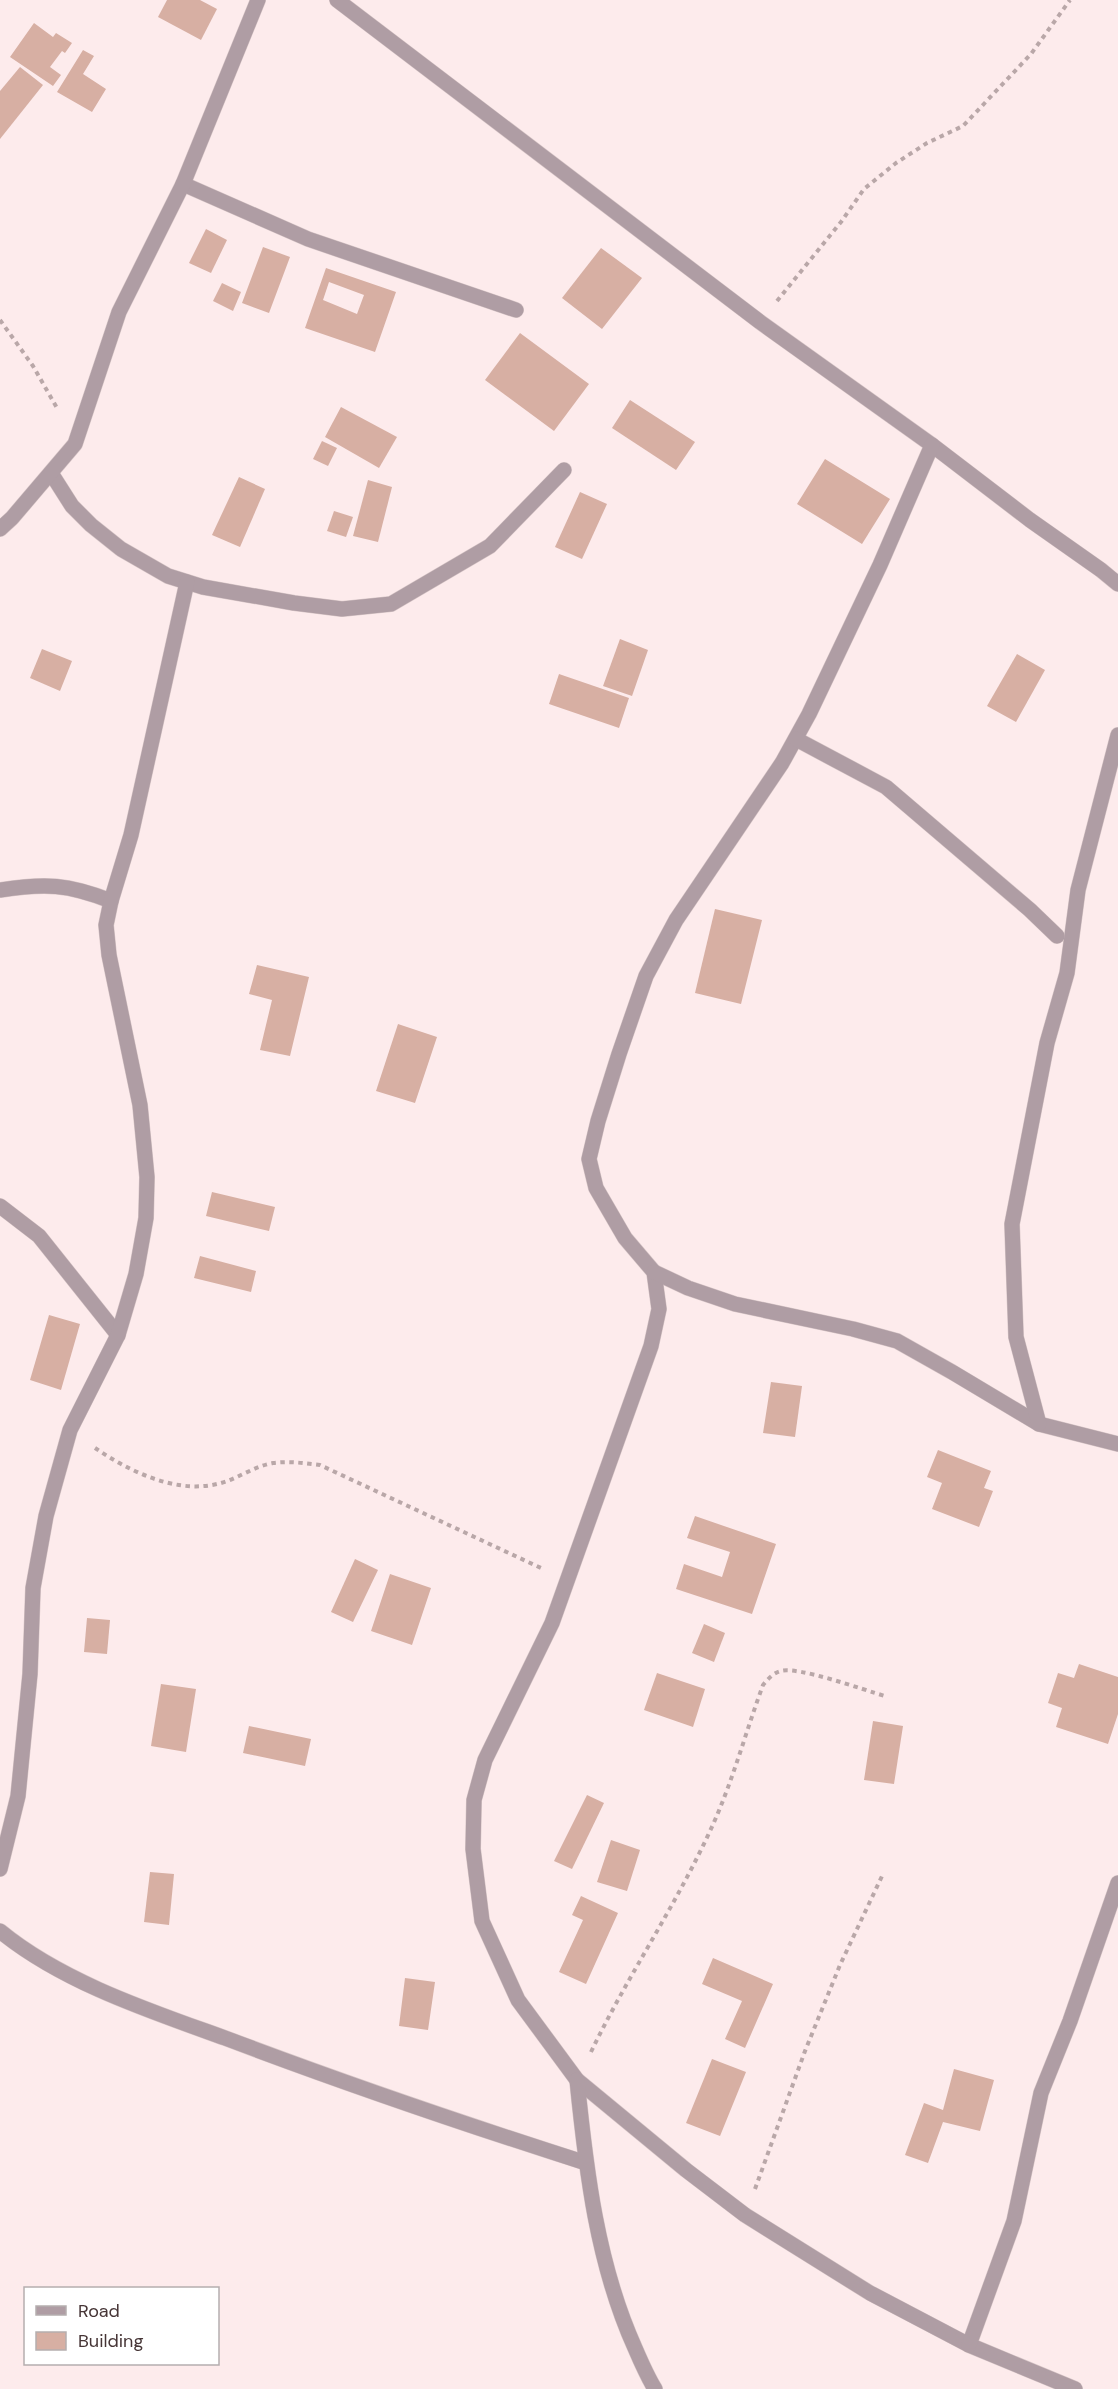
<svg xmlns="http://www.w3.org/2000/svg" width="1118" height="2389" viewBox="0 0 1118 2389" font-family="'DM Sans',sans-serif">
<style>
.building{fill:#d7afa3;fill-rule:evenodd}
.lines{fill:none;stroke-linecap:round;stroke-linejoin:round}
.minor-casing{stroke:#d8c7c8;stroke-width:16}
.path{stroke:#b9a7a8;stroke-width:4;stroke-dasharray:4.5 4.5;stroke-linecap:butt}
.minor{stroke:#af9da4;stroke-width:15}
</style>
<rect width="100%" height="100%" fill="#fdebec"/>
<!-- building -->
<g class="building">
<polygon points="167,0 200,0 217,9 201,40 158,17"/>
<polygon points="34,23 53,37 56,33 72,43 65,53 62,51 50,67 61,75 53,86 10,57"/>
<polygon points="83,50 94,56 83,74 106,89 92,112 57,92"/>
<polygon points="20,67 43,85 0,139 0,91"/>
<polygon points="206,229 227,240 211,273 189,263"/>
<polygon points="263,247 290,257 269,313 242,303"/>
<polygon points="601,248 642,278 602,329 562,298"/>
<path d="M 326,268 L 396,292 L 375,352 L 305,328 ZM 329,282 L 364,295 L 357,314 L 323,300 Z"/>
<polygon points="222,283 241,292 233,311 213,301"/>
<polygon points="520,333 589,384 554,431 485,380"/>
<polygon points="630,400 695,442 676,470 612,428"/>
<polygon points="341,407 397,437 379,468 325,437"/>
<polygon points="322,441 337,448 328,466 313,459"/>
<polygon points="825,459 890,499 862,544 797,504"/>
<polygon points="239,477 265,489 240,547 212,535"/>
<polygon points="368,480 392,487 378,542 353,536"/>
<polygon points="580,492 607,504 582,559 555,547"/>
<polygon points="334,511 353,517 346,537 327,531"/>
<polygon points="620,639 648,650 632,696 603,686"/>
<polygon points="42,649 72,661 60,691 30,678"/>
<polygon points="1017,654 1045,670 1016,722 987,706"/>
<polygon points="559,674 629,698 619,728 549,704"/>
<polygon points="715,909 762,920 741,1004 695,993"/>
<polygon points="257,965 309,977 290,1056 260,1050 272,1000 249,994"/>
<polygon points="398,1024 437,1037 415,1103 376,1091"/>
<polygon points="212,1192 275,1207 269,1231 206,1216"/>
<polygon points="200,1256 256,1271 251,1292 194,1278"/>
<polygon points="49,1315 80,1324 61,1390 30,1380"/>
<polygon points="771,1382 802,1386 795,1437 763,1433"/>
<polygon points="938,1450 991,1471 984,1488 993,1491 979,1527 932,1509 942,1483 927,1477"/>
<polygon points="695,1516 776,1544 752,1614 676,1589 684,1564 722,1577 730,1552 687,1538"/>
<polygon points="355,1559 378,1570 353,1622 331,1612"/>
<polygon points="390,1574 431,1588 412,1645 371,1631"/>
<polygon points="87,1618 110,1620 107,1654 84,1652"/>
<polygon points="704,1624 725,1633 714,1662 692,1653"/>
<polygon points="1079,1664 1118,1677 1118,1714 1108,1744 1056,1727 1062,1708 1048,1703 1058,1673 1074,1678"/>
<polygon points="657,1673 705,1689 693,1727 644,1710"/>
<polygon points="161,1684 196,1689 186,1752 151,1746"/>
<polygon points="873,1721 903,1726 894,1784 864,1780"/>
<polygon points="249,1726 311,1739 305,1766 243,1753"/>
<polygon points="587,1795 604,1803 572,1869 554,1861"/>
<polygon points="611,1840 640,1850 627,1891 597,1882"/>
<polygon points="150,1872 174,1874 169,1925 144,1922"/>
<polygon points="581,1896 618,1913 586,1984 559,1972 583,1920 572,1915"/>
<polygon points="713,1958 773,1984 745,2048 725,2039 742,2001 702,1984"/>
<polygon points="405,1978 435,1982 428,2030 399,2026"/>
<polygon points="712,2059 746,2072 720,2136 686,2123"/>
<polygon points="954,2069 994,2080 980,2131 943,2122 928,2163 905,2155 924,2103 943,2110"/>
</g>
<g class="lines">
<defs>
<g id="minor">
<polyline points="337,0 760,322 932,445 1030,520 1101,570 1118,584"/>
<polyline points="183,184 308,239 516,310"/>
<polyline points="932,445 880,565 809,714 782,763 676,920 646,976 619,1054 598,1121 589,1159 596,1188 625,1238 654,1272 659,1309 651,1346 552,1623 485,1760 474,1800 473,1849 482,1921 518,2000 577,2080 686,2170 745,2215 870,2293 969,2345 1075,2389"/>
<polyline points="51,473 72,506 91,525 121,549 168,576 203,587 294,603 342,609 391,604 490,546 564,470"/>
<polyline points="0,529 12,518 75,444 119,312 183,184 258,0"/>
<polyline points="796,739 886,787 1030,910 1057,936"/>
<path d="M 0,890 C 45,883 68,884 111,901"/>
<polyline points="0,1206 39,1236 118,1335"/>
<polyline points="654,1272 688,1288 735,1304 853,1329 897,1341 952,1372 1039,1424 1118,1444"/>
<polyline points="1039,1424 1016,1337 1012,1224 1047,1043 1067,973 1078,890 1118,735"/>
<polyline points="0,1869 18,1796 30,1674 33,1588 46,1516 70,1430 118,1335 136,1274 146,1218 147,1177 140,1105 109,955 106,925 111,901 131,835 187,582"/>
<path d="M 0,1931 C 62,1982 150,2011 225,2038 C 344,2083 464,2124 586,2163"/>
<path d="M 577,2080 C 586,2170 597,2264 635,2348 C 641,2362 647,2376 655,2389"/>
<polyline points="969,2345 1014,2221 1041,2093 1070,2021 1118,1883"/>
</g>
</defs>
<!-- minor casing -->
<use href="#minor" class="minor-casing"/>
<!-- path -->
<g class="path">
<polyline points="777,301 841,222 864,189 896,163 927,143 963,126 1031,54 1070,0"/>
<polyline points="0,320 33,366 57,408"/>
<path d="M 95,1448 C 129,1471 175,1494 217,1484 C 236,1480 254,1466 273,1463 C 289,1461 304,1463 320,1465 L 541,1568"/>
<path d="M 591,2052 C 627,1977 675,1907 710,1831 C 732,1784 745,1734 763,1685 C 768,1679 773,1673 781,1671 C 798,1666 864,1690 885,1696"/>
<polyline points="755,2189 805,2051 840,1965 883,1874"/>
</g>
<!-- minor -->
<use href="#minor" class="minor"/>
</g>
<!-- legend -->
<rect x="24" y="2287" width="195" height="78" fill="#ffffff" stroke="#b5aeaf" stroke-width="1.5"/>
<rect x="36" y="2306" width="30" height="9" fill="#af9da4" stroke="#b5aeaf" stroke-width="1.5"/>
<text x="78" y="2317" font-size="18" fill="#463536">Road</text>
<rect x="36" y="2332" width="30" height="18" fill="#d7afa3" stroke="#b5aeaf" stroke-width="1.5"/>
<text x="78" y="2347" font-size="18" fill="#463536">Building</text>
</svg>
